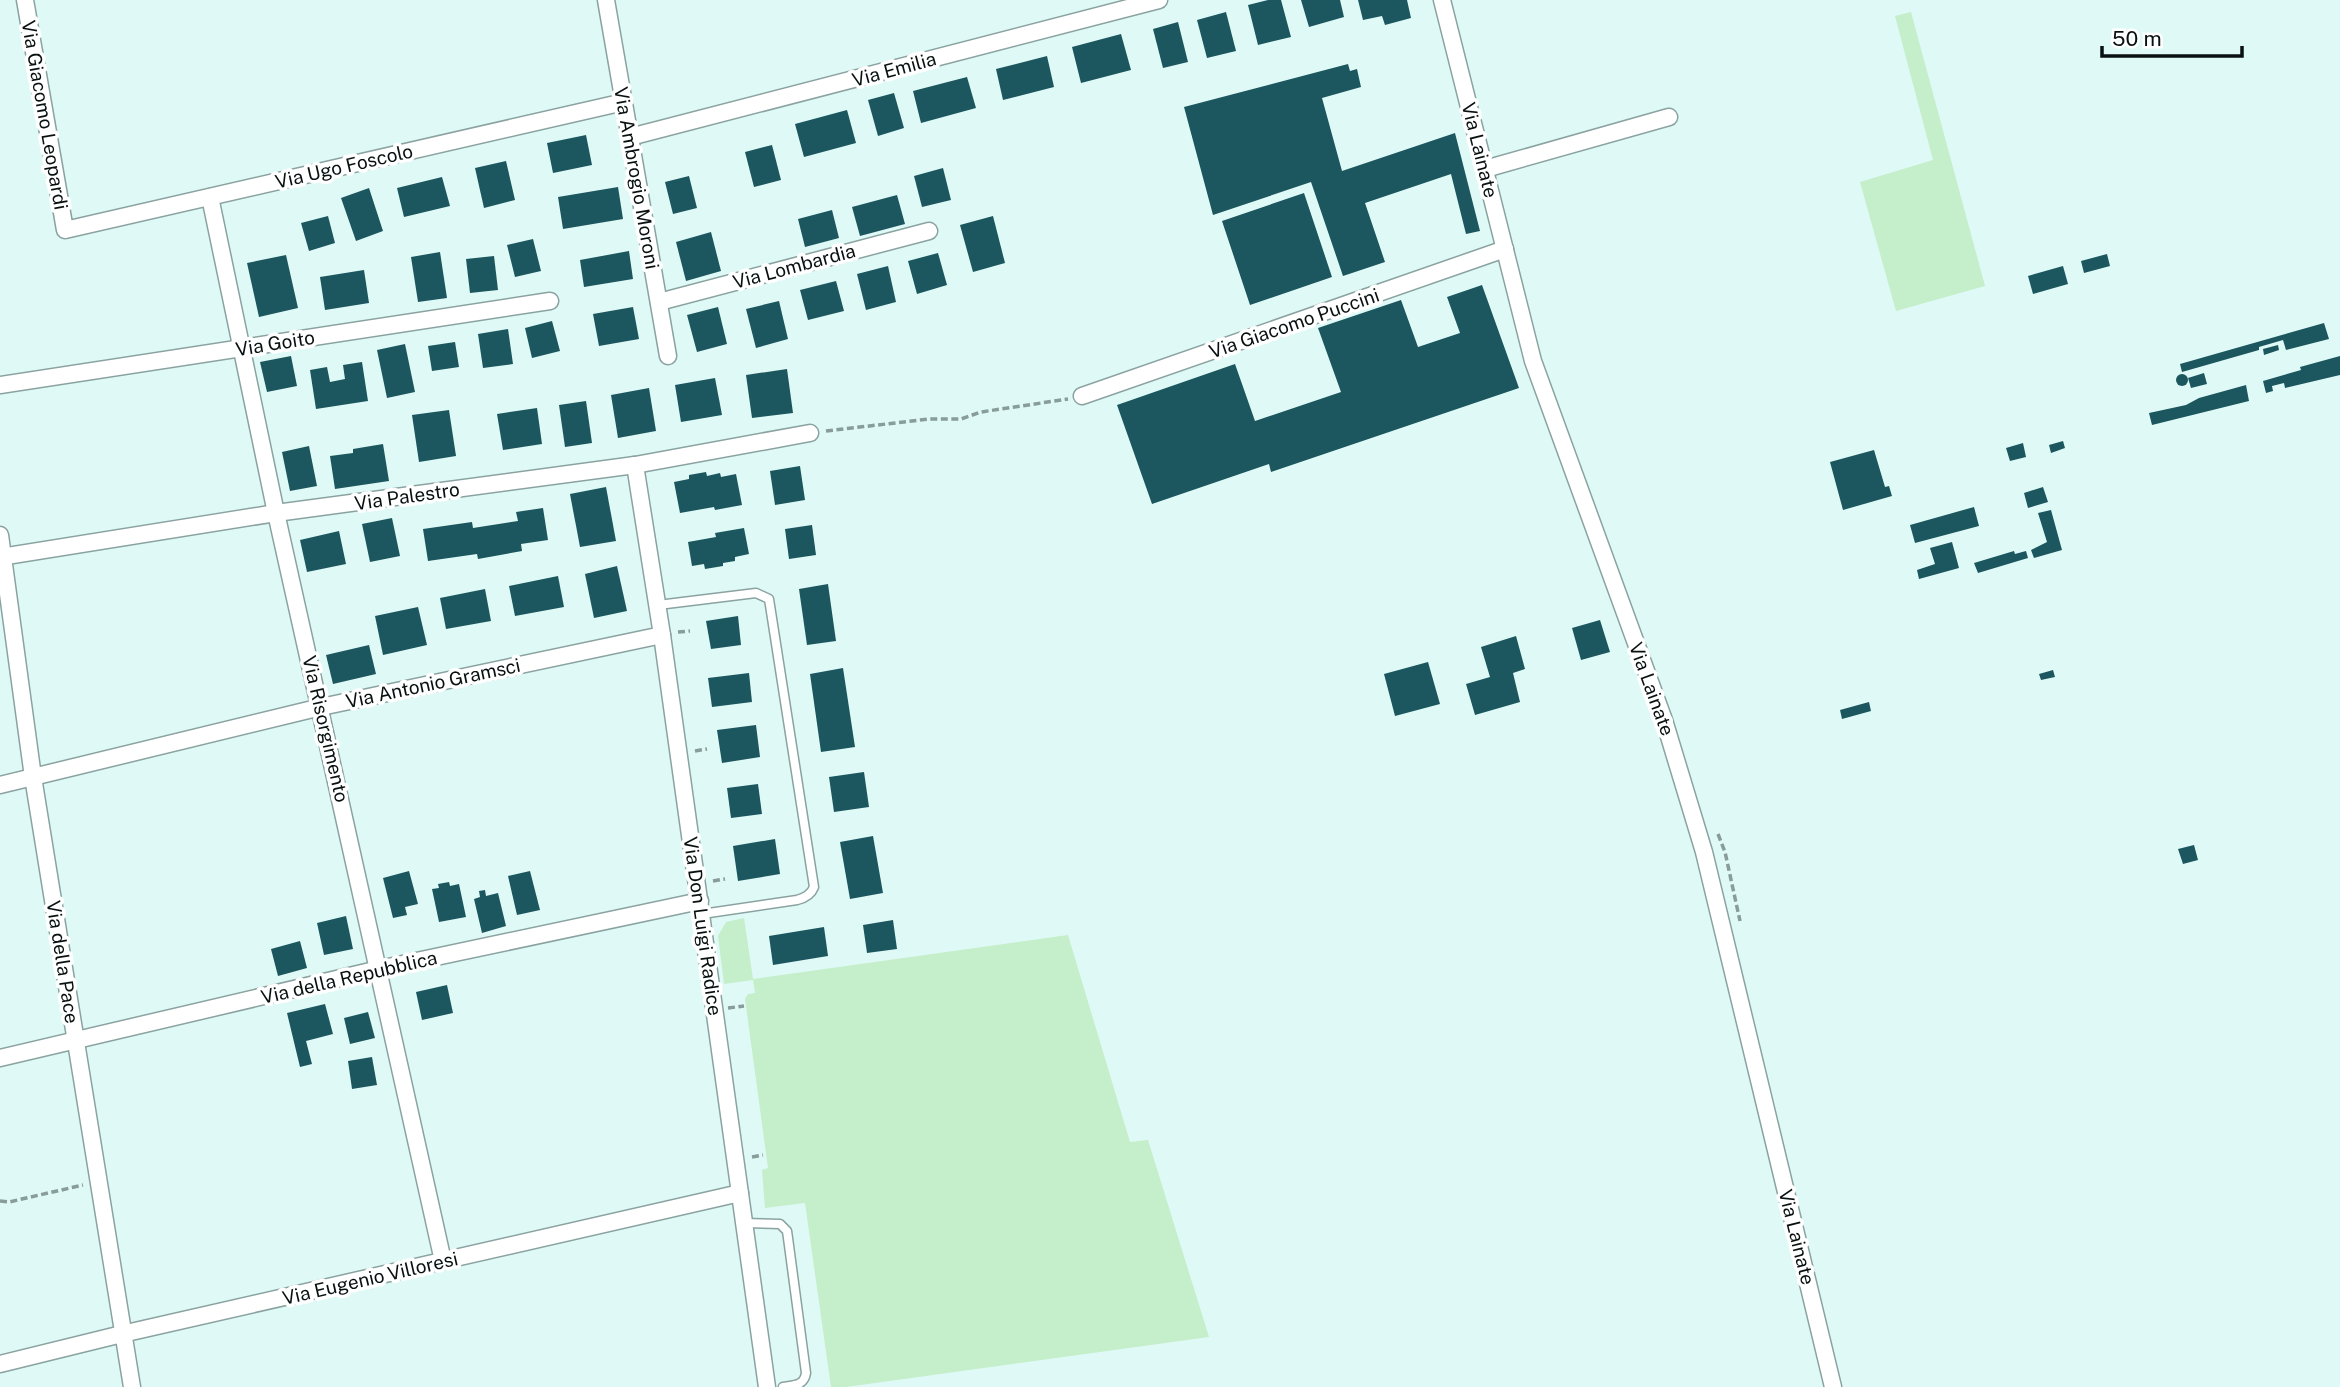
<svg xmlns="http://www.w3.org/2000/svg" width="2340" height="1387" viewBox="0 0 2340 1387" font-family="'Public Sans',sans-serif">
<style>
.green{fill:#c5eeca}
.building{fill:#1c565e}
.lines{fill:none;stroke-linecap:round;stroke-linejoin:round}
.service-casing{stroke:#8aa3a1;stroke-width:11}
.minor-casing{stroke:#8aa3a1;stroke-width:19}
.path{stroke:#889c99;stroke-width:3.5;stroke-dasharray:7 3.5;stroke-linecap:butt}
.service{stroke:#fff;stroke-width:8}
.minor{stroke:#fff;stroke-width:16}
.labels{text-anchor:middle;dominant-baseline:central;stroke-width:7;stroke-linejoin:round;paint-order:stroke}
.street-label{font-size:19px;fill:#081110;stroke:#fff}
</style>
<rect width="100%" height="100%" fill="#dffaf6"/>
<!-- green -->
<g class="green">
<polygon points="1911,12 1985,286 1896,311 1860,182 1933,160 1895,16"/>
<polygon points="744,918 753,979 1068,935 1130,1142 1148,1140 1209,1337 846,1387 831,1387 805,1203 765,1208 762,1170 768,1168 745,999 748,994 755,993 753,980 724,984 718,936 726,922"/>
</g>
<!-- building -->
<g class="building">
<polygon points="1268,0 1281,0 1291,37 1258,45 1248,5"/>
<polygon points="1301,0 1340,0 1344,17 1309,27"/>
<polygon points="1358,0 1407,0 1411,18 1385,25 1382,16 1363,20"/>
<polygon points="1226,12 1236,51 1207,58 1197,20"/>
<polygon points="1178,22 1188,62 1163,68 1153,29"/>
<polygon points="1121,34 1131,70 1081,83 1072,47"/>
<polygon points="1047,56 1054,87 1003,100 996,69"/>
<polygon points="1348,64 1350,71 1357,69 1361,87 1322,98 1342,171 1455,133 1480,231 1466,234 1451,174 1365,203 1385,262 1343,276 1311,182 1213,215 1184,107"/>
<polygon points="967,77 976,108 921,123 913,91"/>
<polygon points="894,93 904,128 878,136 868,100"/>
<polygon points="847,110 856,143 804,157 795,124"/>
<polygon points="586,135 592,165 553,173 547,143"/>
<polygon points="772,145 781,180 754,187 745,152"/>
<polygon points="506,161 515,200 484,208 475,168"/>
<polygon points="943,168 951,200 922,207 914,176"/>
<polygon points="689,176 697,208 673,214 665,182"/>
<polygon points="442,177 450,206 404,217 397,188"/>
<polygon points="618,187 623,219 563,229 558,197"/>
<polygon points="369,188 383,231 356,241 341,198"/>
<polygon points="1304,193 1332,277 1250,305 1222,221"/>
<polygon points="897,195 905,224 860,236 852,207"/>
<polygon points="832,210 839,238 805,247 798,219"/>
<polygon points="328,216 335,243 309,251 301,223"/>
<polygon points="993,216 1005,263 973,272 960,225"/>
<polygon points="711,232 721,271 686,281 676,242"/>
<polygon points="533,239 541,271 515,277 507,245"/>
<polygon points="629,251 633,279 584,287 580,260"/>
<polygon points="440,252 447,298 418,302 411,257"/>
<polygon points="938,253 947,285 917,294 908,261"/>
<polygon points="2107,254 2110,266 2084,273 2081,261"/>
<polygon points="286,255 298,308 259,317 247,263"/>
<polygon points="494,256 498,290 470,293 466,259"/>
<polygon points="888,266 896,302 866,310 857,274"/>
<polygon points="2063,266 2068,284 2033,294 2028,276"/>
<polygon points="364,270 369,303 325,310 320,277"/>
<polygon points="836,281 844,311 808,320 800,290"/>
<polygon points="1482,285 1519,388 1271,472 1269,464 1152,504 1117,405 1235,364 1255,421 1341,392 1318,328 1401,300 1418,347 1460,333 1447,297"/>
<polygon points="779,301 788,339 756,348 746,309"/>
<polygon points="633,307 639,339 599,346 593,314"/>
<polygon points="718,307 727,344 697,352 687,315"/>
<polygon points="552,321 560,351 532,358 525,328"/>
<polygon points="2324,323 2329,339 2286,350 2283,340 2259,347 2259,350 2182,372 2180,364"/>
<polygon points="508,329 513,364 483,368 478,334"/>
<polygon points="455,342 459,367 432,371 428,346"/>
<polygon points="405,344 415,392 387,398 377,350"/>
<polygon points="2278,345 2279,350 2264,355 2263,349"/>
<polygon points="291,356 297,386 267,392 260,362"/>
<polygon points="2340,356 2340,375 2285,388 2284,383 2272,386 2273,391 2266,393 2263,381 2301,370 2300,367"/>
<polygon points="362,362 368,401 316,409 310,370 327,367 330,382 345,379 343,365"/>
<polygon points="787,369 793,413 752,418 746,375"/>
<polygon points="2204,373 2207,384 2191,388 2188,378"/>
<circle cx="2182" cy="380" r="6"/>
<polygon points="715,378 722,415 681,422 675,385"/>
<polygon points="2246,385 2249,401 2152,425 2149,413 2186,405 2199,398"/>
<polygon points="649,388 656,431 618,438 611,395"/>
<polygon points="586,401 592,443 565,447 559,405"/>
<polygon points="537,408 542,444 503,450 497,414"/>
<polygon points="449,410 456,456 419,462 412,415"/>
<polygon points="2063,441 2065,448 2051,453 2049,445"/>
<polygon points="2023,443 2026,457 2010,461 2006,448"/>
<polygon points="383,444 389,481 335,489 330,456 353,453 353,449"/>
<polygon points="309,446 317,486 290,491 282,452"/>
<polygon points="1874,450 1885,487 1889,486 1892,496 1843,510 1830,462"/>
<polygon points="800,466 805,500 775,505 770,471"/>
<polygon points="706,472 707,476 720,473 721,477 736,474 742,505 715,510 714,507 680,513 674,482 689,479 689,475"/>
<polygon points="606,487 616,541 580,547 570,494"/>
<polygon points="2043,487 2048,502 2028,508 2024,493"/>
<polygon points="1974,507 1979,526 1915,543 1910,525"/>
<polygon points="543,508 548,540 521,544 522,551 478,559 477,554 428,561 423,529 472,522 473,528 518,521 516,512"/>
<polygon points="2051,510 2062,550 2034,558 2031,550 2047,542 2038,513"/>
<polygon points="392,518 400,556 370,562 362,524"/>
<polygon points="812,525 816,555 789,559 785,529"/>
<polygon points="744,528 749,554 735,557 735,561 723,563 723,566 705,569 704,564 692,566 688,542 716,537 715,533"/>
<polygon points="339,531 346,564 307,572 300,540"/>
<polygon points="1952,542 1959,568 1919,579 1917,570 1935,564 1930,548"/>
<polygon points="2014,551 2015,554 2026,551 2028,558 1978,573 1974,563"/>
<polygon points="617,566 627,611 594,618 585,574"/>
<polygon points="558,576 564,607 515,616 509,586"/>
<polygon points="828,584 836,641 807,645 799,589"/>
<polygon points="485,589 491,621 446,629 440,598"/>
<polygon points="418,607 427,645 383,655 375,616"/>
<polygon points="738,616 741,645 711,649 706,621"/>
<polygon points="1600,620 1610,652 1581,660 1572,628"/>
<polygon points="1516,636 1525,669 1513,673 1520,702 1475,715 1466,684 1490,677 1481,647"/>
<polygon points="369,645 376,674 333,684 326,655"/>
<polygon points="1428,662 1440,704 1395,716 1384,674"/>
<polygon points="843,668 855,747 821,752 810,674"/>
<polygon points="2053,670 2055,677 2041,680 2039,674"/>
<polygon points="749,673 752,702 712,707 708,678"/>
<polygon points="1869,702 1871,711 1842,719 1840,710"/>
<polygon points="756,725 760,757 722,763 717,730"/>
<polygon points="864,772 869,807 834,812 829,777"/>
<polygon points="758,784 762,814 731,818 727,788"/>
<polygon points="873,836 883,893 850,899 840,842"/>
<polygon points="775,839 780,874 738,881 733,846"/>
<polygon points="2194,845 2198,860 2183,864 2178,849"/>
<polygon points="409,871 418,904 405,907 407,915 393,918 383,878"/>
<polygon points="530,871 540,910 517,915 508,876"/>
<polygon points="449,882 450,886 459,884 466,917 439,922 432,889 439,888 438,884"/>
<polygon points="485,890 486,896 498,893 506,926 482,933 474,899 480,897 479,891"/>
<polygon points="346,916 353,949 324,955 317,923"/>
<polygon points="893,920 897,949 867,953 863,925"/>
<polygon points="824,927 828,956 773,965 769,936"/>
<polygon points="300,941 307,968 278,976 271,949"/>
<polygon points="447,985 453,1013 422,1020 416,992"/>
<polygon points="325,1004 333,1034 306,1041 312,1064 300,1067 287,1013"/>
<polygon points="368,1012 375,1038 350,1044 344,1018"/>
<polygon points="372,1057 377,1085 352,1089 348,1061"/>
</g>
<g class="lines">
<defs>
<g id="service">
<path d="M 658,605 L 756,593 L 769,599 L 814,887 C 811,895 805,898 797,900 L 702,914"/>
<path d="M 744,1223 L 780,1224 L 787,1231 L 788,1238 L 806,1373 C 804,1386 794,1385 783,1387"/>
</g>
<g id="minor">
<polyline points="25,0 65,230 624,102"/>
<polyline points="606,0 668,356"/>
<polyline points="1442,0 1533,361 1664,720 1704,852 1833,1387"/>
<polyline points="630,137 1159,0"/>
<polyline points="1485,169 1669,117"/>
<polyline points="210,197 276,513 443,1261"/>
<polyline points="659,302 929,231"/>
<polyline points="0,385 550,301"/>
<polyline points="1082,396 1505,249"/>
<polyline points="635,465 662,635 767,1387"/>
<polyline points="0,535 33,777 132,1387"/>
<polyline points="0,557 276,513 635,465 810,433"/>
<polyline points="0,785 321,707 662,635"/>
<polyline points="0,1058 379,969 700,901"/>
<polyline points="0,1364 122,1334 740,1193"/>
</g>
</defs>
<!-- service casing -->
<use href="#service" class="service-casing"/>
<!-- minor casing -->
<use href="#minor" class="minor-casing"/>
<!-- path -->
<g class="path">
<polyline points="826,431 929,419 961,419 981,412 1068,399"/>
<polyline points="678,632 690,631"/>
<polyline points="695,751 707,749"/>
<polyline points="1718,834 1725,852 1740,921"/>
<polyline points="713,881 725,879"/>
<polyline points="728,1008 744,1006"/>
<polyline points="752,1157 763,1155"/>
<polyline points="0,1201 9,1202 83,1185"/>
</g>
<!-- service -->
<use href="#service" class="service"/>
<!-- minor -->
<use href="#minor" class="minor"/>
</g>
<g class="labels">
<!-- street labels -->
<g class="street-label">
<text transform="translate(894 69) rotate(-15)">Via Emilia</text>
<text transform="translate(45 115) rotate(80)">Via Giacomo Leopardi</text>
<text transform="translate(1480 150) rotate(76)">Via Lainate</text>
<text transform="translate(344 166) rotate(-13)">Via Ugo Foscolo</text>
<text transform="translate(637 178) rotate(80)">Via Ambrogio Moroni</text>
<text transform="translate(794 266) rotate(-15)">Via Lombardia</text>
<text transform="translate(1294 323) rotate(-19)">Via Giacomo Puccini</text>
<text transform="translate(275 343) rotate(-9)">Via Goito</text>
<text transform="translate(407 496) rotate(-8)">Via Palestro</text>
<text transform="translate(433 683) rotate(-12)">Via Antonio Gramsci</text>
<text transform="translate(1652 689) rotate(70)">Via Lainate</text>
<text transform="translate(326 729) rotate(77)">Via Risorgimento</text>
<text transform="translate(703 926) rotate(82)">Via Don Luigi Radice</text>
<text transform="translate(63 962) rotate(81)">Via della Pace</text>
<text transform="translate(349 977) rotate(-13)">Via della Repubblica</text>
<text transform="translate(1797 1237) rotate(76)">Via Lainate</text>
<text transform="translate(370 1278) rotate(-13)">Via Eugenio Villoresi</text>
</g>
</g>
<!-- scale -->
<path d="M2102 46v10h140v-10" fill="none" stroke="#081110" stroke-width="3.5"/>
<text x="2112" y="46" font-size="21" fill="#081110" stroke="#ffffff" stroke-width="5" paint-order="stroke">50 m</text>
</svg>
